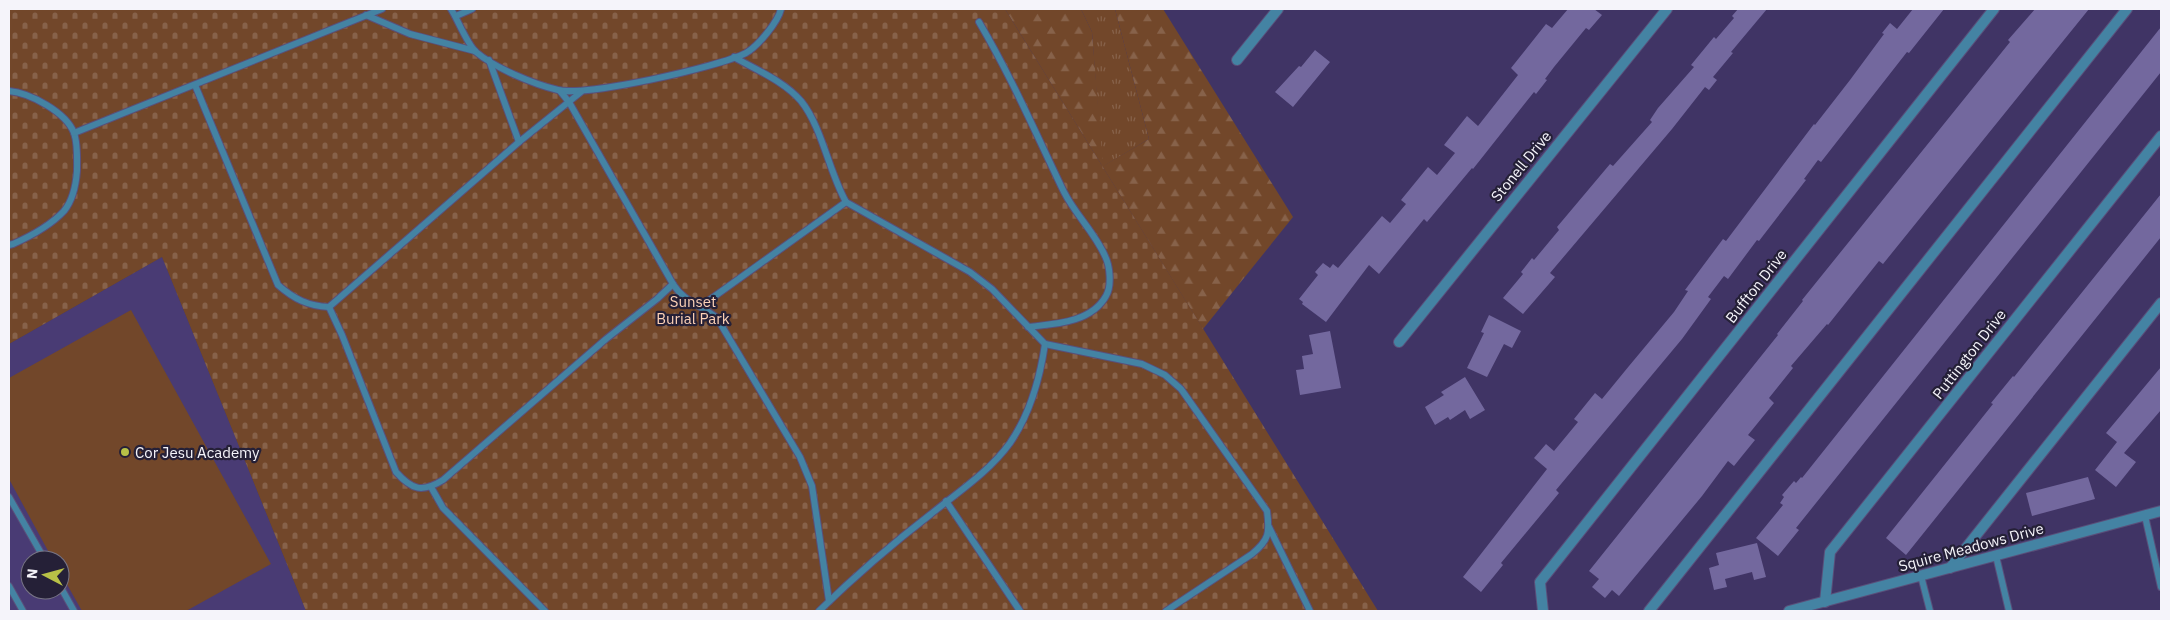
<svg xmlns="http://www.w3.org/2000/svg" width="2170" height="620" viewBox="0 0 2170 620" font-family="'IBM Plex Sans',sans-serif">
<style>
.built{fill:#493b74;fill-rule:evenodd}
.grass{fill:url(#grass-tufts)}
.forest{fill:url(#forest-firs)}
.cemetery{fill:url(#cemetery-stones)}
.garden{fill:#72472a}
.building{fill:#73689e}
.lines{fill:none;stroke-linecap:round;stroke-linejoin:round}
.service-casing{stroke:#594f7a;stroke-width:8}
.minor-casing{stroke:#594f7a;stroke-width:12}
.service{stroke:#4483a3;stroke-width:6}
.minor{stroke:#4483a3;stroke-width:10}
.poi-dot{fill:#b8c147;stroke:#252037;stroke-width:2}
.labels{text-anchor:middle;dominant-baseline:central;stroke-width:4.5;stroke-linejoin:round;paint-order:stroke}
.street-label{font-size:15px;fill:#f5f4fa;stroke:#252037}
.park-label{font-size:15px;fill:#fdd2b7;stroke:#252037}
.poi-label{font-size:15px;fill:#f5f4fa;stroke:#252037;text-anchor:start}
</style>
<defs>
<pattern id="grass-tufts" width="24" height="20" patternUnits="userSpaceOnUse" patternTransform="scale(1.25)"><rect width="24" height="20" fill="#72472a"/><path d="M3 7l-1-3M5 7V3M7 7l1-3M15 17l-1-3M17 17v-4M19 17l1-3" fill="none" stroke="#87624a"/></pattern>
<pattern id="forest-firs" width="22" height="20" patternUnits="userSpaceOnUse" patternTransform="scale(1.25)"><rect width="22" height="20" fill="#72472a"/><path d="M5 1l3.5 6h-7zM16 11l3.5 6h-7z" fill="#87624a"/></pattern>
<pattern id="cemetery-stones" width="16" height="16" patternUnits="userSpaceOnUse" patternTransform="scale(1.25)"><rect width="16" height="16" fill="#72472a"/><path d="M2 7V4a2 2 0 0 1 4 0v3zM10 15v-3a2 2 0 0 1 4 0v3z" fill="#87624a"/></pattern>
</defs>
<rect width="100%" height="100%" fill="#403465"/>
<!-- built -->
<path class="built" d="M 162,257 L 306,611 L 9,611 L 9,344 ZM 30,560 L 60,560 L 60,590 L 30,590 Z"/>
<!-- grass -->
<polygon class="grass" points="1081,9 1115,9 1149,139 1102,167 1092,32"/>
<!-- forest -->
<polygon class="forest" points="1005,9 1081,9 1092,32 1103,166 1149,139 1115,9 1163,9 1293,217 1203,329"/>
<!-- cemetery -->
<polygon class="cemetery" points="9,9 1005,9 1378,611 306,611 162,257 9,344"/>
<!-- garden -->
<polygon class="garden" points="131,310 271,564 186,611 82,611 60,572 60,560 53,560 9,479 9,378"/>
<!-- building -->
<g class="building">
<polygon points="1568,9 1594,9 1602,15 1589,30 1586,28 1554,67 1545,79 1547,80 1536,94 1534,92 1473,169 1472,168 1427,222 1424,219 1379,274 1369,265 1326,322 1302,304 1303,302 1299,299 1318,275 1315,272 1323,263 1330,268 1333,264 1338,268 1382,216 1390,223 1406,204 1401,200 1428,167 1437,175 1455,153 1444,145 1467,116 1478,126 1518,75 1511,68 1546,24 1552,28"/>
<polygon points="1738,9 1767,9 1731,52 1733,53 1713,77 1717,80 1709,90 1705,87 1672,129 1550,273 1555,277 1523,314 1503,298 1523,274 1521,272 1532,258 1534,260 1559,230 1557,227 1610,164 1613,166 1652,122 1650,120 1658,108 1694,67 1691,65 1714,37 1716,39 1734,18 1732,16"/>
<polygon points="1913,9 1944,9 1909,53 1907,52 1821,162 1818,160 1804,179 1806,180 1759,241 1757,240 1728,279 1724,276 1708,297 1711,299 1682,339 1556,490 1559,493 1501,563 1503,565 1481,592 1463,577 1547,469 1534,458 1546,444 1554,451 1578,422 1574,419 1595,393 1602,399 1629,366 1674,312 1688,291 1685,290 1723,239 1726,241 1814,124 1815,125 1850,80 1884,34 1882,33 1890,23 1897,29"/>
<polygon points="2035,9 2089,9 1883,264 1879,261 1828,325 1827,324 1791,366 1793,368 1769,398 1774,403 1748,435 1755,440 1742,456 1734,466 1728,461 1702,496 1619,596 1612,590 1605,598 1592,587 1599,579 1589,571 1778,335 1777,334 1803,301 1802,300 2010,42 2008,40"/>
<polygon points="2161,27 2161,72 1796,528 1799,530 1778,556 1756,538 1783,505 1780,503 1784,497 1782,495 1794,481 1796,483 1801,477 1802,478"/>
<polygon points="1315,50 1330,62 1293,107 1275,92 1299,66 1301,67"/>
<polygon points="2161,194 2161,237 1906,555 1886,538 1993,404 1991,403 2013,376 2014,377"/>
<polygon points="1489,315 1521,331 1512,348 1504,344 1487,377 1467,368 1484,333 1481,332"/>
<polygon points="1330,331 1341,388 1300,395 1296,370 1304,369 1302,356 1313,354 1309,335"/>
<polygon points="2161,367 2161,410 2124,453 2136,462 2116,487 2095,470 2117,442 2106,433"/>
<polygon points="1465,377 1485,410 1470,419 1465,410 1450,420 1448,417 1435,425 1425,407 1444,395 1441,392"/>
<polygon points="2088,477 2095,499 2032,516 2026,493"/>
<polygon points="1757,543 1766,577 1754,580 1752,572 1725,579 1727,587 1714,590 1709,568 1719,565 1716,553"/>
</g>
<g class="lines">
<defs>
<g id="service">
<path d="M 451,9 C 458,20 467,44 476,52 C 495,68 533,84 558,90 C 585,97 719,67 746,53 C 758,46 778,22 781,9"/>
<polyline points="366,15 410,34 475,51"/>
<polyline points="456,16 472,9"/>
<path d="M 979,22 C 1012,78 1036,134 1064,192 C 1075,214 1095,233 1105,256 C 1110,266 1112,286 1106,296 C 1091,323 1054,324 1028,327"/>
<path d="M 734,57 C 756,70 784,81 801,101 C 822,127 829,172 846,202 L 970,272 L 992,289 L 1045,344 L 1142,364 L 1165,375 L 1181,389 L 1267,511 C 1270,533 1269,540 1252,554 L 1166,611"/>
<polyline points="489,60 519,142"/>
<path d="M 195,85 L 278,285 C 294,299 308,306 329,307 L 519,142 L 581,92"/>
<path d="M 9,91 C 30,93 66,112 74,133 C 78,144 77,160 77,171 C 76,184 73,200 64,211 C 50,226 31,236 13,244 L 9,245"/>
<path d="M 560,91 L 569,102 L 673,284 C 684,302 701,305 717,318 L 800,457 L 812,486 L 829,601"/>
<polyline points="74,133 382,9"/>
<polyline points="701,306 846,202"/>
<path d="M 329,307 L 342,335 L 396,472 C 412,490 422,493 443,480 L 606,339 L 657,299 L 673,284"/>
<polyline points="431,487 443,508 545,611"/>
<polyline points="9,497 45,560"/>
<polyline points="946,501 1020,611"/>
<polyline points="2145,516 2161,587"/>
<polyline points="1269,527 1310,611"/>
<polyline points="1996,556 2009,611"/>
<polyline points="1921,576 1930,611"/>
<polyline points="9,586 23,611"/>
<polyline points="60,586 74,611"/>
<path d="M 819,611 C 854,577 892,544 931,514 C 958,492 989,472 1010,443 C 1030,414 1040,378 1045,344"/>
</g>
<g id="minor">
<polyline points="1237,60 1278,9"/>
<polyline points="1399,342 1667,9"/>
<polyline points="1950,568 2161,303"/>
<polyline points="1825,602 1830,552 2161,136"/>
<polyline points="1543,611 1540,582 1994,9"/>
<polyline points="1649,611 2127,9"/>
<polyline points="1789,611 2161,511"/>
</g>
</defs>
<!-- service casing -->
<use href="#service" class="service-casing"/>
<!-- minor casing -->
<use href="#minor" class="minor-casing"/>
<!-- service -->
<use href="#service" class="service"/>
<!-- minor -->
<use href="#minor" class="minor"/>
</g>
<!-- markers -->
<circle class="poi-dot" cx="125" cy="452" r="5"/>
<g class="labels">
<!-- street labels -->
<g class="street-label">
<text transform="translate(1521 166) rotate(-51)">Stonell Drive</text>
<text transform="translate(1756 286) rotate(-52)">Buffton Drive</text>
<text transform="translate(1969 354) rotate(-52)">Puttington Drive</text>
<text transform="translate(1971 547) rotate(-15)">Squire Meadows Drive</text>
</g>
<!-- park labels -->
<g class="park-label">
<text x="693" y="301">Sunset<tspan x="693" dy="17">Burial Park</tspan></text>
</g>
<!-- poi labels -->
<g class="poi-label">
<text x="135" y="452">Cor Jesu Academy</text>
</g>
</g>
<!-- border -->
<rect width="2170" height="620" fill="none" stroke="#f5f4fa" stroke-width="20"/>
<!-- north arrow -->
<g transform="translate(45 575) rotate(276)"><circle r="24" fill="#252037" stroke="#787585"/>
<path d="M0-4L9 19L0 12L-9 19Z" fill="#b8c147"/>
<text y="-8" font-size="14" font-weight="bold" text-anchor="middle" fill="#f5f4fa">N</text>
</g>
</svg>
